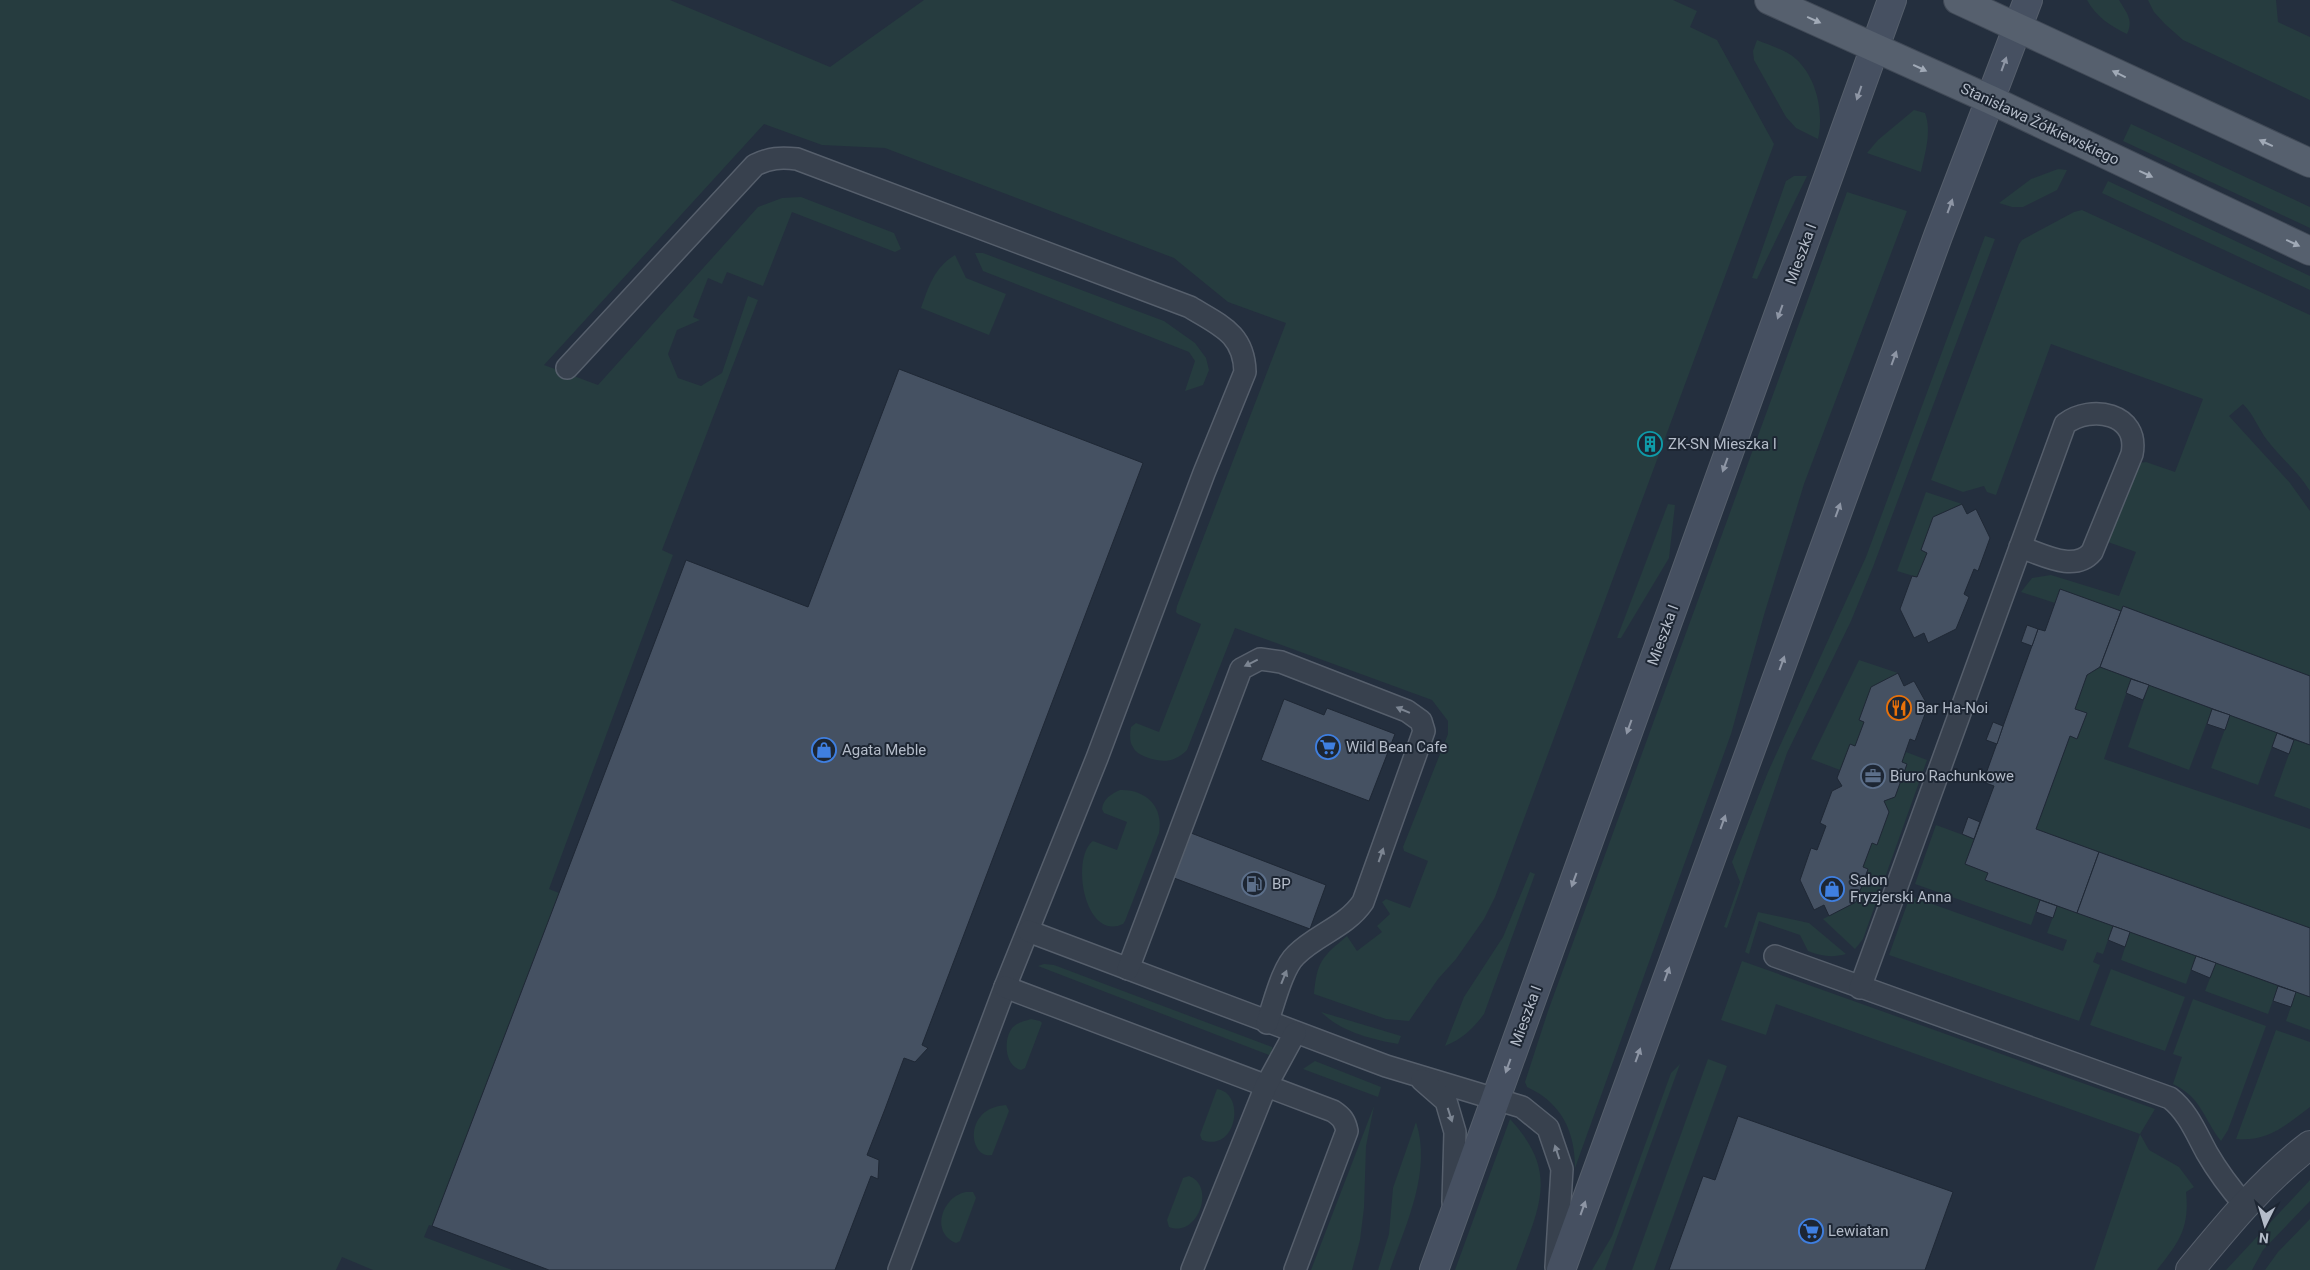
<svg xmlns="http://www.w3.org/2000/svg" width="2310" height="1270" viewBox="0 0 2310 1270" font-family="Roboto,sans-serif">
<style>
.green{fill:#263c3f}
.building{fill:#455162;stroke:#1f2835}
.lines{fill:none;stroke-linecap:round;stroke-linejoin:round}
.lane-casing{stroke:#565f6c;stroke-width:24}
.street-casing{stroke:#565f6c;stroke-width:30}
.secondary-casing{stroke:#565f6c;stroke-width:30}
.primary-casing{stroke:#414a57;stroke-width:30}
.lane{stroke:#38414e;stroke-width:21}
.street{stroke:#38414e;stroke-width:28}
.secondary{stroke:#465061;stroke-width:28}
.primary{stroke:#56606e;stroke-width:28}
.oneway{fill:#a1aab7}
.oneway2{fill:#8e96a5}
.oneway3{fill:#7c8592}
.labels{text-anchor:middle;dominant-baseline:central;stroke-width:4;stroke-linejoin:round;paint-order:stroke}
.street-label{font-size:15px;fill:#b4bcc9;stroke:#1d2633}
.poi-label{font-size:15px;fill:#b4bcc9;stroke:#1d2633;text-anchor:start}
</style>
<rect width="100%" height="100%" fill="#242f3e"/>
<!-- green -->
<g class="green">
<path d="M 0,0 L 670,0 L 830,67 L 924,0 L 1673,0 L 1697,11 L 1690,27 L 1717,40 L 1774,144 L 1495,897 L 1484,919 L 1456,959 L 1438,979 L 1409,1021 L 1386,1019 L 1314,994 C 1317,961 1322,957 1347,936 L 1357,951 L 1382,932 L 1377,926 L 1390,914 L 1382,902 L 1386,899 L 1410,908 L 1428,861 L 1404,851 L 1403,847 L 1448,734 L 1448,721 L 1432,700 L 1235,628 L 1187,750 C 1174,763 1162,763 1146,757 C 1141,755 1135,752 1133,747 C 1129,742 1130,733 1131,727 L 1136,723 L 1159,732 L 1201,624 L 1178,614 L 1176,612 L 1177,606 L 1286,323 L 1228,302 L 1174,258 L 885,148 L 822,145 L 764,124 L 544,365 L 598,385 L 758,207 L 782,198 L 801,197 L 894,233 L 901,249 L 895,252 L 792,212 L 763,286 L 727,272 L 722,284 L 708,278 L 693,317 L 700,320 L 677,330 L 668,354 L 678,378 L 701,386 L 722,373 L 748,296 L 758,300 L 662,550 L 673,555 L 549,889 L 559,893 L 432,1226 L 429,1225 L 424,1237 L 512,1270 L 373,1270 L 342,1257 L 336,1270 L 0,1270 Z"/>
<path d="M 2087,0 L 2119,0 C 2126,12 2134,20 2127,34 C 2111,26 2096,17 2087,0 Z"/>
<polygon points="2148,0 2276,0 2278,22 2310,37 2310,100 2183,40 2165,24 2154,12"/>
<path d="M 1757,40 C 1769,45 1786,50 1796,59 C 1817,78 1824,113 1818,139 L 1796,128 L 1786,117 L 1754,60 L 1753,51 Z"/>
<path d="M 1914,110 L 1925,113 C 1932,132 1925,153 1921,172 L 1867,153 L 1878,140 Z"/>
<polygon points="2131,124 2310,207 2310,228 2123,141"/>
<polygon points="2058,169 2067,170 2057,190 2023,207 2012,207 1999,203 2031,179"/>
<polygon points="1794,176 1807,176 1757,279 1752,278 1786,181"/>
<polygon points="2108,181 2310,276 2310,290 2102,193"/>
<path d="M 1847,192 L 1907,211 L 1804,484 L 1764,615 L 1731,734 L 1575,1168 C 1575,1132 1562,1103 1527,1087 L 1525,1082 L 1548,1011 Z"/>
<path d="M 2082,210 L 2310,315 L 2310,491 C 2298,472 2281,458 2267,440 C 2258,428 2254,415 2243,404 L 2229,416 L 2290,483 L 2310,511 L 2310,676 L 2123,606 L 2121,611 L 2060,589 L 2055,603 L 2021,592 L 2032,578 L 2051,575 L 2119,596 L 2136,552 L 2108,542 L 2139,463 L 2146,462 L 2175,472 L 2203,399 L 2051,344 L 1996,495 L 1987,492 L 1984,486 L 1963,492 L 1931,480 L 2019,244 L 2022,240 L 2074,212 Z"/>
<polygon points="1985,236 1995,239 1873,567 1851,621 1787,753 1727,928 1724,927 1740,882 1732,862 1768,772 1866,557"/>
<polygon points="975,253 983,253 1164,321 1195,343 1206,358 1209,370 1203,385 1185,391 1195,361 1189,352 983,271"/>
<path d="M 955,255 L 966,278 L 1006,294 L 989,335 L 921,308 C 929,286 934,268 955,255 Z"/>
<polygon points="1926,492 1962,504 1933,517 1921,550 1927,553 1917,577 1897,571"/>
<polygon points="1668,504 1675,505 1669,558 1621,638 1617,638"/>
<polygon points="1859,660 1898,673 1859,720 1864,722 1855,746 1850,745 1840,770 1811,759"/>
<polygon points="2100,667 2131,679 2104,759 2310,829 2310,928 2036,829 2070,736 2077,739 2087,713 2075,709 2087,675"/>
<polygon points="2149,685 2212,709 2189,770 2128,747"/>
<polygon points="2230,715 2277,733 2258,785 2211,768"/>
<polygon points="2294,740 2310,745 2310,809 2274,796"/>
<polygon points="1906,752 1927,760 1863,939 1855,949 1823,919 1856,902 1868,870 1863,867 1872,843 1877,844 1889,812 1884,801 1895,797 1907,765 1902,762"/>
<path d="M 1120,790 C 1146,789 1164,807 1159,833 L 1125,921 L 1123,924 C 1085,942 1070,858 1093,841 L 1117,850 L 1127,822 L 1104,813 L 1102,809 C 1103,799 1111,794 1120,790 Z"/>
<polygon points="1936,825 1974,839 1965,864 1988,873 1986,880 2040,900 2031,925 1915,884"/>
<path d="M 1530,872 L 1535,874 L 1484,1014 C 1473,1029 1462,1039 1445,1046 L 1464,997 L 1503,937 Z"/>
<polygon points="1910,896 2063,951 2067,940 2047,933 2057,906 2113,926 2103,954 2097,952 2093,962 2100,965 2079,1021 1889,955"/>
<path d="M 1758,912 L 1809,923 L 1846,954 C 1832,958 1821,956 1808,951 L 1800,935 L 1759,921 L 1749,954 L 1745,952 Z"/>
<polygon points="2130,932 2196,956 2186,984 2121,960"/>
<path d="M 1742,961 L 2155,1109 L 2140,1134 L 2149,1150 L 2179,1167 L 2194,1187 L 2186,1192 C 2190,1229 2178,1243 2157,1270 L 2094,1270 L 2140,1134 L 1776,1004 L 1766,1035 L 1721,1020 Z"/>
<polygon points="2216,963 2278,986 2268,1014 2205,991"/>
<polygon points="1044,964 1054,965 1272,1047 1273,1051 1269,1055 1038,966"/>
<polygon points="2111,969 2185,997 2165,1051 2090,1025"/>
<polygon points="2296,992 2310,997 2310,1030 2286,1021"/>
<path d="M 2193,999 L 2266,1026 L 2228,1130 L 2221,1141 C 2203,1118 2202,1098 2173,1084 L 2182,1057 L 2173,1054 Z"/>
<path d="M 1321,1012 L 1401,1036 L 1398,1044 C 1370,1039 1342,1032 1321,1012 Z"/>
<path d="M 1031,1019 L 1040,1021 L 1042,1023 L 1025,1068 L 1021,1070 C 1004,1066 1003,1038 1013,1027 C 1018,1022 1025,1021 1031,1019 Z"/>
<path d="M 2276,1030 L 2310,1042 L 2310,1107 C 2286,1125 2268,1142 2236,1139 Z"/>
<polygon points="1708,1059 1727,1066 1654,1270 1632,1270"/>
<polygon points="1315,1061 1381,1087 1378,1097 1303,1069"/>
<polygon points="1680,1064 1605,1270 1592,1270 1612,1236 1671,1073"/>
<path d="M 1217,1089 C 1246,1093 1237,1153 1202,1140 L 1200,1135 Z"/>
<path d="M 1006,1105 L 1009,1111 L 992,1155 C 969,1160 962,1108 1006,1105 Z"/>
<polygon points="1374,1106 1366,1146 1364,1208 1360,1240 1352,1270 1311,1270"/>
<path d="M 1510,1119 C 1561,1174 1538,1209 1516,1270 L 1455,1270 Z"/>
<path d="M 1416,1122 C 1432,1171 1406,1224 1390,1270 L 1378,1270 L 1389,1234 L 1393,1188 Z"/>
<path d="M 1189,1176 C 1216,1186 1198,1238 1169,1227 L 1167,1220 L 1183,1178 Z"/>
<polygon points="2310,1180 2310,1201 2263,1250 2252,1270 2226,1270"/>
<path d="M 966,1192 L 973,1192 L 976,1198 L 960,1241 L 956,1243 C 929,1232 943,1196 966,1192 Z"/>
<polygon points="2310,1219 2310,1270 2265,1270 2278,1252"/>
</g>
<!-- building -->
<g class="building">
<polygon points="899,369 1143,463 922,1045 928,1048 915,1062 904,1058 885,1109 867,1155 879,1160 878,1179 871,1176 835,1270 549,1270 432,1226 686,560 808,607"/>
<polygon points="1649,439 1655,441 1652,449 1646,447"/>
<polygon points="1962,504 1967,514 1976,509 1990,538 1978,571 1974,569 1964,594 1969,597 1956,629 1928,643 1924,633 1914,638 1900,609 1912,576 1917,577 1927,553 1921,550 1933,517"/>
<polygon points="2060,589 2121,611 2100,667 2087,675 2075,709 2087,713 2077,739 2070,736 2036,829 2099,852 2077,913 1985,880 1988,873 1965,864 1994,786 1983,782 2038,629 2045,631"/>
<polygon points="2123,606 2310,676 2310,745 2100,667"/>
<polygon points="2027,625 2038,629 2032,646 2021,642"/>
<polygon points="1898,673 1904,686 1914,681 1928,706 1915,741 1910,739 1902,762 1907,764 1895,797 1884,801 1889,812 1877,845 1872,843 1863,867 1868,869 1856,902 1829,916 1824,905 1814,910 1800,880 1811,848 1817,850 1826,826 1820,823 1832,791 1842,786 1837,778 1850,744 1855,746 1864,722 1859,720 1871,687"/>
<polygon points="2131,679 2149,685 2143,700 2126,693"/>
<polygon points="1284,699 1324,715 1327,708 1395,734 1369,801 1261,760"/>
<polygon points="2212,709 2230,715 2225,730 2207,724"/>
<polygon points="1993,722 2003,726 1997,744 1986,740"/>
<polygon points="2277,733 2294,740 2289,754 2272,747"/>
<polygon points="1968,817 1980,822 1974,839 1962,834"/>
<polygon points="1191,833 1326,885 1310,929 1174,878"/>
<polygon points="2099,852 2310,928 2310,997 2077,913"/>
<polygon points="2040,900 2057,906 2053,918 2036,912"/>
<polygon points="2113,926 2130,932 2125,947 2108,940"/>
<polygon points="2196,956 2216,963 2210,978 2191,970"/>
<polygon points="2278,986 2296,992 2291,1007 2273,1001"/>
<polygon points="1738,1116 1953,1192 1925,1270 1669,1270 1703,1176 1715,1180"/>
</g>
<g class="lines">
<defs>
<g id="lane">
<path d="M 567,368 L 755,165 C 770,158 780,157 797,159 L 1190,307 C 1219,325 1244,333 1245,372 L 1204,473 L 1097,758 L 1005,987 L 899,1270"/>
<polyline points="1028,931 1386,1066 1522,1107 1548,1128 1562,1169 1556,1267"/>
<path d="M 1775,956 L 2170,1098 C 2188,1112 2196,1133 2207,1153 C 2218,1172 2230,1188 2244,1204"/>
<path d="M 1128,969 L 1241,669 L 1260,659 L 1281,662 L 1407,711 L 1421,721 L 1424,731 L 1363,902 C 1346,927 1317,934 1296,955 C 1282,968 1274,1004 1267,1023"/>
<path d="M 1005,987 L 1333,1111 C 1342,1117 1345,1121 1347,1131 L 1295,1270"/>
<path d="M 1860,988 L 2065,424 C 2091,404 2140,413 2132,454 L 2092,552 C 2074,573 2042,554 2020,547"/>
<polyline points="1422,1080 1446,1101 1455,1132 1453,1202"/>
<polyline points="1192,1270 1266,1086 1295,1033"/>
</g>
<path id="street" d="M 2190,1270 C 2227,1225 2263,1181 2310,1145"/>
<g id="secondary">
<polyline points="1434,1270 1892,0"/>
<polyline points="1561,1270 1938,236 2028,0"/>
</g>
<g id="primary">
<polyline points="1769,0 1991,100 2310,251"/>
<polyline points="1958,0 2310,163"/>
</g>
</defs>
<!-- lane casing -->
<use href="#lane" class="lane-casing"/>
<!-- street casing -->
<use href="#street" class="street-casing"/>
<!-- secondary casing -->
<use href="#secondary" class="secondary-casing"/>
<!-- primary casing -->
<use href="#primary" class="primary-casing"/>
<!-- lane -->
<use href="#lane" class="lane"/>
<!-- street -->
<use href="#street" class="street"/>
<!-- secondary -->
<use href="#secondary" class="secondary"/>
<!-- primary -->
<use href="#primary" class="primary"/>
</g>
<!-- one-way arrows -->
<defs><path id="oneway-solid" d="M-6-.8H1V-3.2L6.5 0L1 3.2V.8H-6Z" transform="scale(1.25)"/></defs>
<g class="oneway">
<use href="#oneway-solid" transform="translate(1814 20) rotate(24)"/>
<use href="#oneway-solid" transform="translate(1920 68) rotate(25)"/>
<use href="#oneway-solid" transform="translate(2119 74) rotate(-154)"/>
<use href="#oneway-solid" transform="translate(2266 143) rotate(-155)"/>
<use href="#oneway-solid" transform="translate(2146 174) rotate(25)"/>
<use href="#oneway-solid" transform="translate(2293 243) rotate(25)"/>
</g>
<g class="oneway2">
<use href="#oneway-solid" transform="translate(2004 64) rotate(-70)"/>
<use href="#oneway-solid" transform="translate(1859 93) rotate(109)"/>
<use href="#oneway-solid" transform="translate(1950 206) rotate(-70)"/>
<use href="#oneway-solid" transform="translate(1780 312) rotate(110)"/>
<use href="#oneway-solid" transform="translate(1894 358) rotate(-70)"/>
<use href="#oneway-solid" transform="translate(1725 465) rotate(110)"/>
<use href="#oneway-solid" transform="translate(1838 510) rotate(-70)"/>
<use href="#oneway-solid" transform="translate(1782 663) rotate(-70)"/>
<use href="#oneway-solid" transform="translate(1629 727) rotate(110)"/>
<use href="#oneway-solid" transform="translate(1723 822) rotate(-70)"/>
<use href="#oneway-solid" transform="translate(1574 880) rotate(110)"/>
<use href="#oneway-solid" transform="translate(1667 974) rotate(-70)"/>
<use href="#oneway-solid" transform="translate(1638 1055) rotate(-70)"/>
<use href="#oneway-solid" transform="translate(1508 1066) rotate(110)"/>
<use href="#oneway-solid" transform="translate(1583 1208) rotate(-70)"/>
</g>
<g class="oneway3">
<use href="#oneway-solid" transform="translate(1251 663) rotate(154)"/>
<use href="#oneway-solid" transform="translate(1403 710) rotate(-157)"/>
<use href="#oneway-solid" transform="translate(1381 855) rotate(-71)"/>
<use href="#oneway-solid" transform="translate(1284 977) rotate(-68)"/>
<use href="#oneway-solid" transform="translate(1450 1115) rotate(72)"/>
<use href="#oneway-solid" transform="translate(1557 1152) rotate(-108)"/>
</g>
<!-- icons -->
<defs>
<symbol id="building-ring" viewBox="-11 -11 22 22"><circle r="9.5" fill="#1d2633" stroke="#0f9aa8" stroke-width="1.5"/><path d="M-4-6H4V6H1V3H-1V6H-4ZM-2.5-4.3h1.7v1.8h-1.7ZM.8-4.3h1.7v1.8H.8ZM-2.5-1h1.7V.8h-1.7ZM.8-1h1.7V.8H.8Z" fill="#0f9aa8"/></symbol>
<symbol id="restaurant-ring" viewBox="-11 -11 22 22"><circle r="9.5" fill="#1d2633" stroke="#e8710a" stroke-width="1.5"/><path d="M-5-6h1v4h1v-4h1v4h1v-4h1v5L-1.5 .5V6h-2V.5L-5-1ZM5-6V6H3V1.5H1.5Q1.5-4 5-6Z" fill="#e8710a"/></symbol>
<symbol id="supermarket-ring" viewBox="-11 -11 22 22"><circle r="9.5" fill="#1d2633" stroke="#3f7fe0" stroke-width="1.5"/><path d="M-6-5.5h2.5l.6 2H6L4.5 2H-2.5L-4.4-4H-6ZM-1.5 3.2a1.3 1.3 0 1 0 .1 0ZM3 3.2a1.3 1.3 0 1 0 .1 0Z" fill="#3f7fe0"/></symbol>
<symbol id="shop-ring" viewBox="-11 -11 22 22"><circle r="9.5" fill="#1d2633" stroke="#3f7fe0" stroke-width="1.5"/><path d="M-5-2.5h2.3a2.7 3.5 0 0 1 5.4 0H5L5.5 6h-11ZM-1.5-2.5h3a1.5 2.3 0 0 0-3 0Z" fill="#3f7fe0"/></symbol>
<symbol id="office-ring" viewBox="-11 -11 22 22"><circle r="9.5" fill="#1d2633" stroke="#5c6f8a" stroke-width="1.5"/><path d="M-6-3h4V-5.5h4V-3h4V5H-6ZM-1-4.5V-3h2v-1.5ZM-6 0V1H6V0Z" fill="#5c6f8a"/></symbol>
<symbol id="fuel-ring" viewBox="-11 -11 22 22"><circle r="9.5" fill="#1d2633" stroke="#5c6f8a" stroke-width="1.5"/><path d="M-5.5-6h7V0h2V4h1.3V-2.5L3-4.5l.8-.8L6-3V5H2.5V1h-1V6h-7ZM-4.2-4.7v3.2H.2V-4.7Z" fill="#5c6f8a"/></symbol>
</defs>
<g fill-rule="evenodd">
<use href="#building-ring" x="1636" y="430" width="28" height="28"/>
<use href="#restaurant-ring" x="1885" y="694" width="28" height="28"/>
<use href="#supermarket-ring" x="1314" y="733" width="28" height="28"/>
<use href="#shop-ring" x="810" y="736" width="28" height="28"/>
<use href="#office-ring" x="1859" y="762" width="28" height="28"/>
<use href="#fuel-ring" x="1240" y="870" width="28" height="28"/>
<use href="#shop-ring" x="1818" y="875" width="28" height="28"/>
<use href="#supermarket-ring" x="1797" y="1217" width="28" height="28"/>
</g>
<g class="labels">
<!-- street labels -->
<g class="street-label">
<text transform="translate(2040 124) rotate(25)">Stanisława Żółkiewskiego</text>
<text transform="translate(1801 254) rotate(-70)">Mieszka I</text>
<text transform="translate(1663 635) rotate(-70)">Mieszka I</text>
<text transform="translate(1526 1016) rotate(-70)">Mieszka I</text>
</g>
<!-- poi labels -->
<g class="poi-label">
<text x="1668" y="444">ZK-SN Mieszka I</text>
<text x="1916" y="708">Bar Ha-Noi</text>
<text x="1346" y="747">Wild Bean Cafe</text>
<text x="842" y="750">Agata Meble</text>
<text x="1890" y="776">Biuro Rachunkowe</text>
<text x="1850" y="880">Salon<tspan x="1850" dy="17">Fryzjerski Anna</tspan></text>
<text x="1272" y="884">BP</text>
<text x="1828" y="1231">Lewiatan</text>
</g>
</g>
<!-- north arrow -->
<g transform="translate(2265 1225) rotate(185)" stroke="#1d2633" stroke-width="4" paint-order="stroke">
<path d="M0-4L9 19L0 12L-9 19Z" fill="#b4bcc9"/>
<text y="-8" font-size="14" font-weight="bold" text-anchor="middle" fill="#b4bcc9">N</text>
</g>
</svg>
